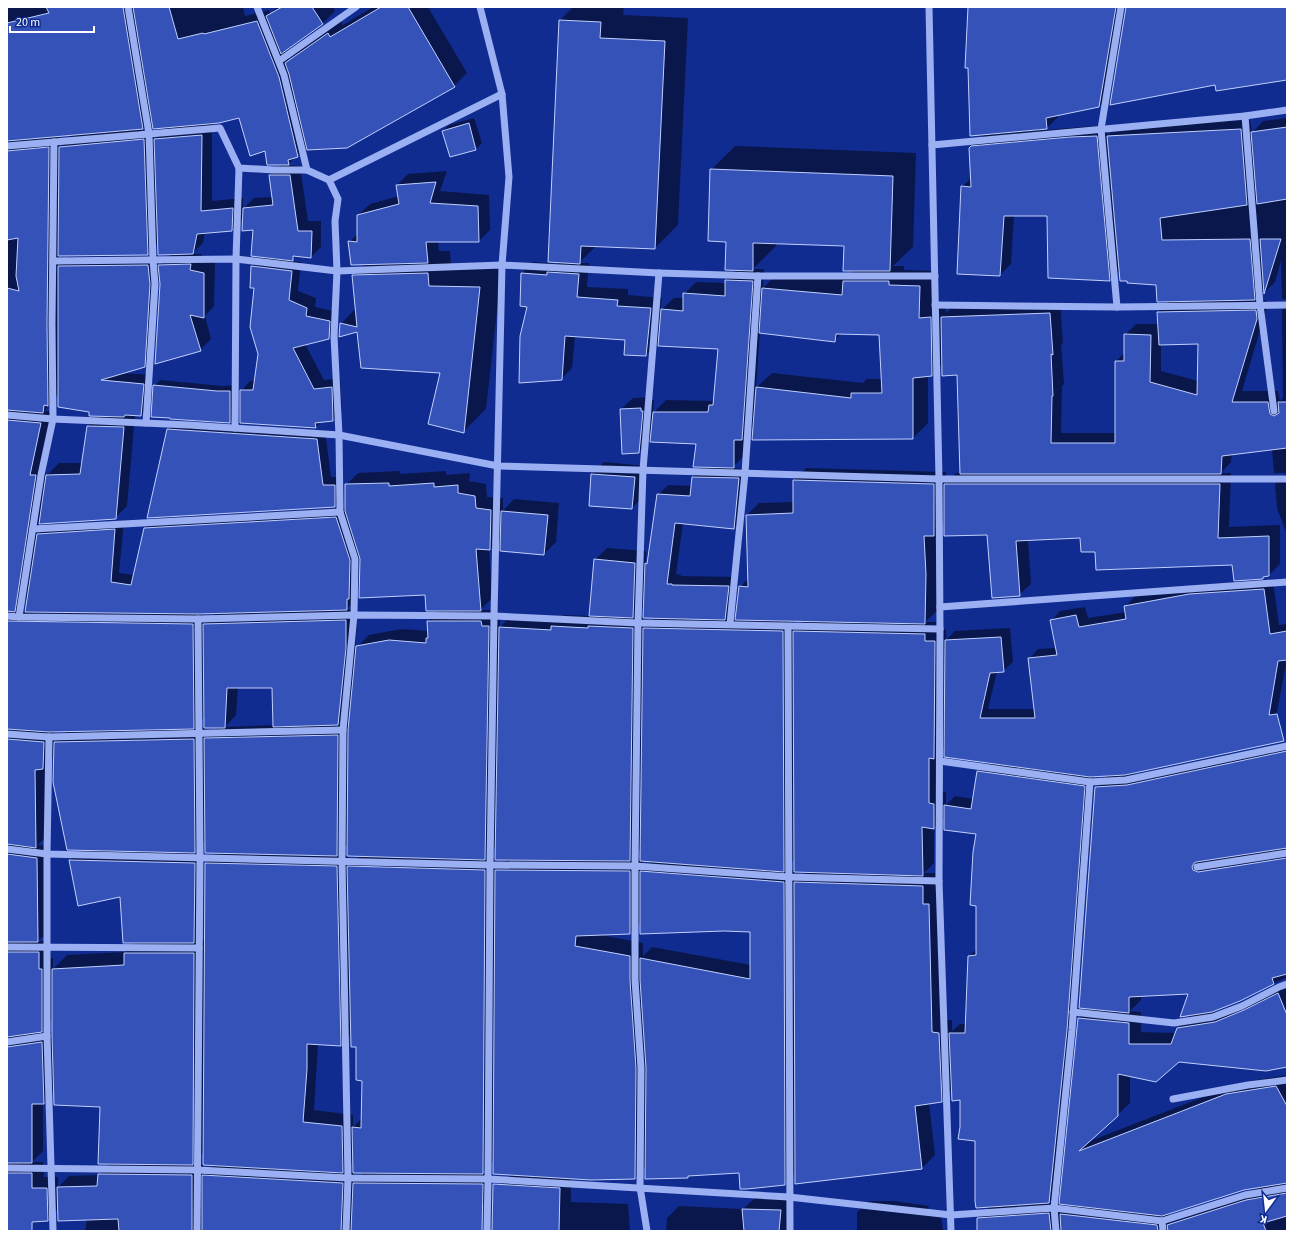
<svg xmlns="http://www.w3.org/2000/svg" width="1294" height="1238" viewBox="0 0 1294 1238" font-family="'Source Sans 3',sans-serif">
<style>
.shadow{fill:#0007;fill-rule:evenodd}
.building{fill:#3452b8;stroke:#c2d0fd}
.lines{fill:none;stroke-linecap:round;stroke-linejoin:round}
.minor{stroke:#9baff3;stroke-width:7}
</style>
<rect width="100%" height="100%" fill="#112c90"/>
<!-- shadow -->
<g class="shadow">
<path d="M 7,7 L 243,7 L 245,16 L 269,10 L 270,14 L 277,7 L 333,7 L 335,11 L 322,24 L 285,50 L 289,60 L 299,50 L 341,21 L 343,25 L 373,7 L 428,7 L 467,73 L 454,86 L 307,146 L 287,165 L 300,166 L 308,221 L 321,221 L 321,247 L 311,257 L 296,256 L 291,261 L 301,262 L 298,291 L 316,298 L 315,307 L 338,312 L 338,329 L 329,338 L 305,344 L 324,380 L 340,378 L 342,410 L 333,420 L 322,421 L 316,427 L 241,391 L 250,381 L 255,381 L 259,353 L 255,287 L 252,266 L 262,256 L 254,229 L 243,218 L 231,230 L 205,232 L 203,243 L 192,254 L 202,254 L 201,259 L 215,262 L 214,306 L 205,316 L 211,339 L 200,350 L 161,284 L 160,273 L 159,273 L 153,357 L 144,366 L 123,373 L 152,375 L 150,406 L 141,415 L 135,415 L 127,506 L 115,518 L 38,523 L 36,536 L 47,525 L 124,521 L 119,573 L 134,575 L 145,528 L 154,519 L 346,508 L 346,485 L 358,473 L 400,471 L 400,474 L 446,471 L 446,475 L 470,473 L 469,481 L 486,484 L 487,497 L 503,498 L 503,511 L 514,499 L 559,503 L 556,542 L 544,554 L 502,537 L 490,549 L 489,549 L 492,598 L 480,610 L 493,610 L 500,615 L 500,627 L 512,615 L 561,618 L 564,615 L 590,616 L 595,560 L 607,548 L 646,551 L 646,564 L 649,561 L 658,495 L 668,485 L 692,486 L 693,477 L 704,466 L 697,443 L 651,439 L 639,452 L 621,409 L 633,398 L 652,397 L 652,400 L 654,400 L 653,413 L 666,400 L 715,401 L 719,348 L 659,323 L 657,344 L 646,355 L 627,339 L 575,336 L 572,368 L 561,379 L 528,306 L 521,305 L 522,273 L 533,262 L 557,264 L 559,262 L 549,261 L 560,20 L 573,7 L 624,7 L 623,15 L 688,18 L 678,225 L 655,248 L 597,245 L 579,263 L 589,263 L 587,287 L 628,289 L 628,295 L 662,298 L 660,311 L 674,298 L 684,298 L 684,294 L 696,282 L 726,283 L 726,280 L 737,269 L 727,241 L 711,170 L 735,146 L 916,153 L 913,247 L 893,266 L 904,266 L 904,270 L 935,271 L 934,303 L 945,302 L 946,313 L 953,306 L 1060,303 L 1063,343 L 1061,344 L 1064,384 L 1062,386 L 1061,433 L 1116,433 L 1116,361 L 1125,352 L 1125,335 L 1136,324 L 1159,324 L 1158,312 L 1170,300 L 1157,284 L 1120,270 L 1109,280 L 1048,215 L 1014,215 L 1011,264 L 1000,275 L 962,187 L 972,177 L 970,148 L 985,134 L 969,7 L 1125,7 L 1110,95 L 1099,107 L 1058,115 L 1058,117 L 1045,130 L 1107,125 L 1108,135 L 1117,126 L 1250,120 L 1252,133 L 1263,121 L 1287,118 L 1287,299 L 1282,299 L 1281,261 L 1275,282 L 1265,292 L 1265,289 L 1254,300 L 1266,300 L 1267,307 L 1242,391 L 1278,391 L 1280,401 L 1283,398 L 1282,310 L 1287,305 L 1287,532 L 1286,532 L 1277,508 L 1275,484 L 1287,473 L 1274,473 L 1272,449 L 1232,454 L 1231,462 L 1221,473 L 1231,473 L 1229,527 L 1280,525 L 1280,564 L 1269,575 L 1265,576 L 1263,578 L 1233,564 L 1096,551 L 1081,537 L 1028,539 L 1031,584 L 1019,595 L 988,534 L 945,523 L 936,532 L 937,611 L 925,622 L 936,622 L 936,630 L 946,629 L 946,640 L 955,631 L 1010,628 L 1013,662 L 1003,671 L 997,672 L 988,709 L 1035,709 L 1029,659 L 1038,649 L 1056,648 L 1051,621 L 1060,611 L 1085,607 L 1088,618 L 1126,612 L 1125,607 L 1134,597 L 1199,585 L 1273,580 L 1279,625 L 1287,624 L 1287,659 L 1277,712 L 1267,722 L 1131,773 L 1131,774 L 1139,774 L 1231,754 L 1231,756 L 1287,750 L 1287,979 L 1285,978 L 1240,1000 L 1209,1012 L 1209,1013 L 1227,1010 L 1287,984 L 1287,1066 L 1179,1061 L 1130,1076 L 1130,1103 L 1090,1141 L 1239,1083 L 1287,1075 L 1287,1231 L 978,1231 L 978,1219 L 990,1206 L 976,1141 L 961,1127 L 961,1098 L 952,1090 L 941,1101 L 929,1103 L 935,1155 L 922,1168 L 796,1183 L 796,1173 L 784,1184 L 740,1172 L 690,1175 L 688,1177 L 646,1166 L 635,1178 L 571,1178 L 571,1202 L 628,1204 L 630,1231 L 502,1231 L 500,1185 L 511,1174 L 495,1152 L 493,1161 L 481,1173 L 490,1173 L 478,1231 L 85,1231 L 87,1219 L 58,1209 L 47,1220 L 7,1222 ZM 240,117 L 266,150 L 281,164 L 270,175 L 273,197 L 254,198 L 243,209 L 243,198 L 212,201 L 212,123 ZM 153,119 L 168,126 L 154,140 L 154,130 L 141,131 ZM 73,134 L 60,147 L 60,135 ZM 158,243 L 171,254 L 158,267 L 157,256 L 68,257 L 59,266 L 59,255 L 147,254 ZM 776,243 L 845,245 L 855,270 L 846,279 L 778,273 L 763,288 L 764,269 L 753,269 L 776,246 ZM 760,332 L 834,341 L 842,333 L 880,334 L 882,379 L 867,379 L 863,383 L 772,373 L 756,388 ZM 1199,343 L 1198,381 L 1161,371 L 1161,344 ZM 943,364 L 958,374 L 961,473 L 956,473 L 946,484 L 946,472 L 806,468 L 794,480 L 794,502 L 759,503 L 747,515 L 749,578 L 740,587 L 737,618 L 726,617 L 735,609 L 738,577 L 681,576 L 681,575 L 676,574 L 683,523 L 734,528 L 743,519 L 749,469 L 732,468 L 745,455 L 745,435 L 754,426 L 913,438 L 928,423 L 928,376 L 931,375 ZM 59,394 L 90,411 L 99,415 L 88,426 L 83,463 L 59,463 L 45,477 L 52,412 L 44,411 L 54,400 L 55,398 ZM 359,553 L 361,559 L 426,594 L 439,610 L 428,621 L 429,631 L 401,629 L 369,635 L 357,647 L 356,652 L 355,652 L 358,609 L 347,609 L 356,600 L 356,591 L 358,589 ZM 28,597 L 26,610 L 16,609 ZM 645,605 L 644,616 L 634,616 ZM 204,613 L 216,613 L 204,624 ZM 644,617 L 655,617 L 644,628 ZM 795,620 L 805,620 L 795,630 ZM 238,687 L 273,687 L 274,725 L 225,727 L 236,715 ZM 351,711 L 350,724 L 338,724 ZM 205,716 L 205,727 L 194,727 ZM 206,727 L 217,727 L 206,738 ZM 55,731 L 67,731 L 55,742 ZM 946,746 L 988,762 L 978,772 L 974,799 L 955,796 L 946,805 L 946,792 L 941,792 L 940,751 ZM 55,756 L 81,849 L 70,860 L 79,905 L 120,896 L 136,942 L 125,952 L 67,955 L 53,969 L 53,958 L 50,958 L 50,941 L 38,941 L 50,930 L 48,846 L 38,845 L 48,835 L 46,765 ZM 1108,775 L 1096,787 L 1089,1008 L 1079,1018 L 1061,1202 L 1048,1203 L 1059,1193 L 1076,1019 L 1094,776 ZM 945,816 L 978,833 L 977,949 L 969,956 L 966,1024 L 960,1024 L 952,1031 L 952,1020 L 944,1020 L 942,891 L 936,891 L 935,873 L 924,873 L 934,863 L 934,828 ZM 206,840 L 217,852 L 206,863 L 205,940 L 196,940 L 203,933 L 204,854 L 193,853 ZM 348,844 L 348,855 L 337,855 ZM 496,847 L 496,858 L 486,858 ZM 641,848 L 641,858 L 632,858 ZM 348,855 L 359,856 L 349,866 ZM 497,859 L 507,859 L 496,870 ZM 795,859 L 795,870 L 784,870 ZM 643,861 L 652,861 L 643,869 ZM 795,871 L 806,871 L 795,882 ZM 641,922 L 724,930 L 751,931 L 751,965 L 652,947 L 643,956 L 643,943 L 601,935 L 630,933 ZM 1189,993 L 1192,1014 L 1178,1028 L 1176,1033 L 1141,1032 L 1141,1012 L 1130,1011 L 1141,1000 L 1141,995 ZM 53,1019 L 53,1031 L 39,1033 ZM 351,1034 L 357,1046 L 363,1080 L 362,1118 L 353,1127 L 353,1115 L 314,1110 L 318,1044 L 340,1045 ZM 55,1092 L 101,1106 L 110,1163 L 99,1175 L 69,1176 L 58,1187 L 58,1177 L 44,1177 L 43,1162 L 32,1162 L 43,1151 L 43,1103 ZM 204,1152 L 204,1164 L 192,1164 ZM 354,1161 L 354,1172 L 343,1171 ZM 204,1164 L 214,1165 L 204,1176 ZM 354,1172 L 365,1172 L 353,1184 ZM 1262,1186 L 1262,1187 L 1180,1213 L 1170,1223 L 1169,1213 L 1244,1189 ZM 1061,1203 L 1071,1204 L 1062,1213 Z"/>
<polygon points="474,118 482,143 476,149 450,156 443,131 449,125"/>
<polygon points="447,171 440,191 489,195 490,230 479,241 438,241 439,251 450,251 451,265 502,266 486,409 464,431 441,372 341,324 356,308 353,276 365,264 350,242 358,233 358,215 370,204 399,196 397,185 408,174"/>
<polygon points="160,380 223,386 236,385 235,416 230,422 154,386"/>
<polygon points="177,421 325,431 331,477 343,477 343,498 334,506 168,430"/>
<polygon points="604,462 646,466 644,496 632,508 592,474"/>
<polygon points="755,1198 793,1199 789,1231 666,1231 667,1218 679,1206 743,1209"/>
<polygon points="869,1201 894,1201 929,1206 927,1211 941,1215 943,1231 857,1231 857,1212"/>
</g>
<!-- building -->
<g class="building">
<polygon points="46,7 123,7 143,129 7,141 7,23 49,13"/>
<polygon points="133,7 169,7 178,39 203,33 204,34 257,21 279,77 298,157 288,160 289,165 267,165 265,151 250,156 239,118 219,123 153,129"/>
<polygon points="282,7 312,7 323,24 281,54 266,16"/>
<polygon points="381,7 408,7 455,87 347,148 307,150 289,74 285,63 328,33 330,37"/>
<polygon points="968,7 1116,7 1099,107 1046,118 1047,129 970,136 968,68 965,68"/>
<polygon points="1126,7 1287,7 1287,80 1216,91 1215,85 1110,105"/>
<polygon points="559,20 601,22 600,38 665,41 655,249 581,246 580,264 548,262"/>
<polygon points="469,123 476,150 450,157 442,131"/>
<polygon points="1287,127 1287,199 1257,204 1251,132"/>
<polygon points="1241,129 1247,205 1160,218 1162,240 1250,239 1255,300 1157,302 1156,285 1127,283 1127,281 1120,281 1107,136"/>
<polygon points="202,135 201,211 233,208 232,231 197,234 193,254 158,255 154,139"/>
<polygon points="1097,136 1110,281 1048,278 1047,216 1004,216 1000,276 957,274 961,186 971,187 969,148 971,146 1070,137"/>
<polygon points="144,139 148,255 58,256 59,147"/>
<polygon points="49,147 47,323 48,406 44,405 43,413 7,410 7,288 19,291 16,276 18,238 7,240 7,151"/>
<polygon points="710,169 893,176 890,271 843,271 844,246 753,243 753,271 725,270 726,242 708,241"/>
<polygon points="269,175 290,175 298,231 312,231 311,258 293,256 293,261 251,256 253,230 242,231 243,208 273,205"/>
<polygon points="436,182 430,203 478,206 479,242 426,242 428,263 351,265 348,241 357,242 357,215 399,204 396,185"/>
<polygon points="1260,239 1281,239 1264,294"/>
<polygon points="191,264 190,270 204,273 204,318 190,315 201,351 155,364 160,284 158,265"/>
<polygon points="148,265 150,284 145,367 101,380 144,384 141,416 125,415 124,417 89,416 89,412 58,407 58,266"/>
<polygon points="251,266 292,271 289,300 307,308 306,316 330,321 329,339 293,348 314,389 332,387 333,421 315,423 316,428 240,423 240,390 253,390 258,354 250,327 254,288 250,288"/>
<polygon points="547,272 579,274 577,297 618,300 617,306 651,308 646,356 624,355 625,340 565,336 562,380 519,383 520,336 527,307 520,306 521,273 547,275"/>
<polygon points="428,273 429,286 480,287 464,433 428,424 440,373 361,368 357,332 339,337 340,323 357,327 352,275"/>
<polygon points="725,280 753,281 742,440 734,440 734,468 693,467 696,444 650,442 653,412 708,412 709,405 713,405 718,349 658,346 661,309 683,311 683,293 725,296"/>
<polygon points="843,281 889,281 889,285 920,286 919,318 931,317 932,376 913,378 913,439 752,440 756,387 851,398 851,393 882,393 879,335 836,334 835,342 759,333 762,288 842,295"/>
<polygon points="1256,310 1257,319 1232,402 1268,402 1270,414 1274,416 1279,413 1278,402 1287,402 1287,448 1222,456 1221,474 960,474 957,375 942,376 941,317 1050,313 1053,355 1051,354 1053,396 1052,396 1051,443 1115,443 1115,361 1124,361 1124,334 1151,335 1150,382 1197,395 1198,344 1159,345 1157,312"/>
<polygon points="153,385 217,391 230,391 230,423 170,419 170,418 151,417"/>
<polygon points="641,408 641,411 643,411 639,453 622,454 620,409"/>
<polygon points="7,420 41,423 30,475 36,475 15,612 7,611"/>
<polygon points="87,426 124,427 116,519 39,524 46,475 80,474"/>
<polygon points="167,429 317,439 323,485 335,485 335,507 147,518"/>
<polygon points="591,474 635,477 632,509 589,506"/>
<polygon points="692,477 739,478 734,529 675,523 667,584 672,584 672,585 729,586 725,620 643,618 645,563 647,564 657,494 690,496"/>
<polygon points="793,480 934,484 934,536 924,536 926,574 925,624 735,620 739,586 748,587 746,515 793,513"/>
<polygon points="389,483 389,486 434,483 434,487 458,485 458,493 475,496 476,508 491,510 490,550 476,549 481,611 426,611 425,595 359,598 360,559 345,511 345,484"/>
<polygon points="944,484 1220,484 1218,538 1269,536 1269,576 1263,577 1263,579 1234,581 1232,565 1096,570 1095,552 1081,552 1080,538 1016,541 1020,596 992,598 987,535 944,536"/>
<polygon points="501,511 548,515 544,555 500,551"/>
<polygon points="336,517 350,560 349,599 347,599 347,610 198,614 25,612 37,534 115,529 111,582 131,585 144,528"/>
<polygon points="594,559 635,563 633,618 589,616"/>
<polygon points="1264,589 1270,634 1287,631 1287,660 1278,661 1269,715 1277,714 1284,741 1125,775 1090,777 944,757 945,640 1001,637 1004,672 990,673 980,718 1035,718 1028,658 1057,655 1050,620 1076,615 1079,627 1126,619 1124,606 1189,594"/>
<polygon points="346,620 346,648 338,725 273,727 272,688 227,688 225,728 204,728 203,624"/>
<polygon points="7,621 193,624 194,729 49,732 7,729"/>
<polygon points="427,621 481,621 482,626 489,626 485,860 347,856 348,730 356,646 389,640 426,643 426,638 428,638"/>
<polygon points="551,626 588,628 588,626 633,628 630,861 495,860 499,627 551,630"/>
<polygon points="643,628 783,631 784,872 640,861"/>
<polygon points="793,631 925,634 925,641 935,641 934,759 929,758 929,803 934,804 934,829 922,827 923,876 794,872"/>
<polygon points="338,735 337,856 205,853 204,738"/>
<polygon points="7,739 44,742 43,769 35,770 36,848 7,844"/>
<polygon points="194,739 195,853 67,850 53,782 54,742"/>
<polygon points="1287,751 1287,848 1196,862 1194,863 1192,867 1193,870 1198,872 1287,858 1287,974 1272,978 1274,984 1240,1001 1212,1012 1180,1017 1188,994 1129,997 1129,1013 1079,1008 1095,787 1127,785"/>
<polygon points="977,771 1085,786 1067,1030 1049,1203 976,1208 975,1201 975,1141 958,1139 960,1127 960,1100 952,1101 949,1033 965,1033 968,956 976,955 976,906 970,905 973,852 976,834 944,830 944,805 971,809"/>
<polygon points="7,854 37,858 38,942 7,942"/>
<polygon points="69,860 195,863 194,943 123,943 120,897 78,906"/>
<polygon points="205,863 337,866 341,1046 307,1044 307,1069 303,1122 342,1126 343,1173 203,1165"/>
<polygon points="347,866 485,870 483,1174 353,1173 352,1127 361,1128 362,1081 356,1080 356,1047 351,1047"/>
<polygon points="495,870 630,871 630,934 576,936 575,946 630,956 630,980 636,1068 635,1179 591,1180 493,1174"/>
<polygon points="640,871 784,882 785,1185 747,1189 740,1189 739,1173 688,1176 688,1178 645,1179 646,1068 640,980 640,958 750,979 750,932 724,931 640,934"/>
<polygon points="794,882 923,886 923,904 929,904 932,1032 939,1033 942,1102 915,1106 922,1169 795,1184"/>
<polygon points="7,952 39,952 39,969 42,969 42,1032 7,1037"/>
<polygon points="124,953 194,953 193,1165 98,1164 100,1107 54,1105 52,1036 52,969 124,965"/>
<polygon points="1278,993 1287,1015 1287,1067 1266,1071 1179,1062 1156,1082 1118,1074 1118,1116 1079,1151 1226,1094 1276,1086 1287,1106 1287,1183 1244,1190 1162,1216 1059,1204 1078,1018 1129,1023 1129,1044 1171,1044 1177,1028 1215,1022 1244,1010"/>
<polygon points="42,1042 44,1104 32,1104 32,1163 7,1163 7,1047"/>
<polygon points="7,1173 32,1173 32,1188 47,1188 48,1221 32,1222 32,1231 7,1231"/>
<polygon points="98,1174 192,1175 192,1231 119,1231 118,1219 58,1221 57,1187 97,1186"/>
<polygon points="202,1175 343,1183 341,1231 202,1231"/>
<polygon points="353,1183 483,1184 482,1231 351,1231"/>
<polygon points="493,1184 560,1188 559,1231 492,1231"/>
<polygon points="1287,1193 1287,1216 1263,1223 1266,1231 1168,1231 1167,1225 1246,1200"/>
<polygon points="742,1209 781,1210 779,1231 744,1231"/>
<polygon points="1049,1213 1051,1231 977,1231 977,1218"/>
<polygon points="1060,1214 1157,1225 1158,1231 1061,1231"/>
</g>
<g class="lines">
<!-- minor -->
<g class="minor">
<polyline points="128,7 149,134 153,260 155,284 146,423"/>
<polyline points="257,7 284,75 307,170"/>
<polyline points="480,7 502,94 509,177 502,265 494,616 490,865 488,1179 487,1231"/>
<polyline points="929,7 939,479 940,629 939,881 951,1231"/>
<polyline points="279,61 356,7"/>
<polyline points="1245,116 1260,305 1274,411"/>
<polyline points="932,145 1245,116 1287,110"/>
<polyline points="7,146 220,128 239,168 274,170 307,170 329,180 338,199 335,221 337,271 334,336 339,435 340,512 355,559 354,615 343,730 342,861 348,1178 346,1231"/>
<polyline points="329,180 502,94"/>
<polyline points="53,261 236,259 337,271 502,265 659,273 758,276 935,276"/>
<polyline points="935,305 1117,307 1287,305"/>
<polyline points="1117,307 1101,129 1121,7"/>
<polyline points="7,415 53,419 189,425 339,435 498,466 939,479 1287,479"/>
<polyline points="235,428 236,259 239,168"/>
<polyline points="33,529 340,512"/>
<polyline points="940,607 1287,582"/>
<polyline points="7,616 19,617 198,619 354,615 494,616 638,623 940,629"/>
<polyline points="19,617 41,475 53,419 52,323 54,142"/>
<polyline points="730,624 745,473 758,276"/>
<polyline points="788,627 790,1231"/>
<polyline points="7,734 49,737 343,730"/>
<polyline points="49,737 47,854 47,1036 53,1231"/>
<polyline points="940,761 1090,782 1126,780 1287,746"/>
<polyline points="7,849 47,854 490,865 635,866 789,877 939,881"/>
<polyline points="1197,867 1287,853"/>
<polyline points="7,947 199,948"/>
<polyline points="1073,1012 1174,1023 1213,1017 1242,1006 1279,987 1287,984"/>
<polyline points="7,1042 47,1036"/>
<polyline points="1173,1099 1248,1085 1287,1080"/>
<polyline points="7,1168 198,1170 348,1178 488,1179 789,1197 951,1215 1054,1208 1162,1221 1245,1195 1287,1188"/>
<polyline points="1162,1221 1163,1231"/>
<polyline points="197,1231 200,857 198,619"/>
<polyline points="647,1231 640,1187 641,1068 635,980 635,866 638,623 643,470 659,273"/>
<polyline points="1056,1231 1054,1208 1072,1030 1090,782"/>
</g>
</g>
<!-- border -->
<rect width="1294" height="1238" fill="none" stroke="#ffffff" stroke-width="16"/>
<!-- north arrow -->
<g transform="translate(1266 1210) rotate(195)" stroke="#112c90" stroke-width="3" paint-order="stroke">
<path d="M0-3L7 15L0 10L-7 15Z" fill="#ffffff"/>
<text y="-6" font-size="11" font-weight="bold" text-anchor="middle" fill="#ffffff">K</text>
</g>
<!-- scale -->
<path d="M10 26v6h84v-6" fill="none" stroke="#ffffff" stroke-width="2"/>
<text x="16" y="26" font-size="12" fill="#ffffff" stroke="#112c90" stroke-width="3" paint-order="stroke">20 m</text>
</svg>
